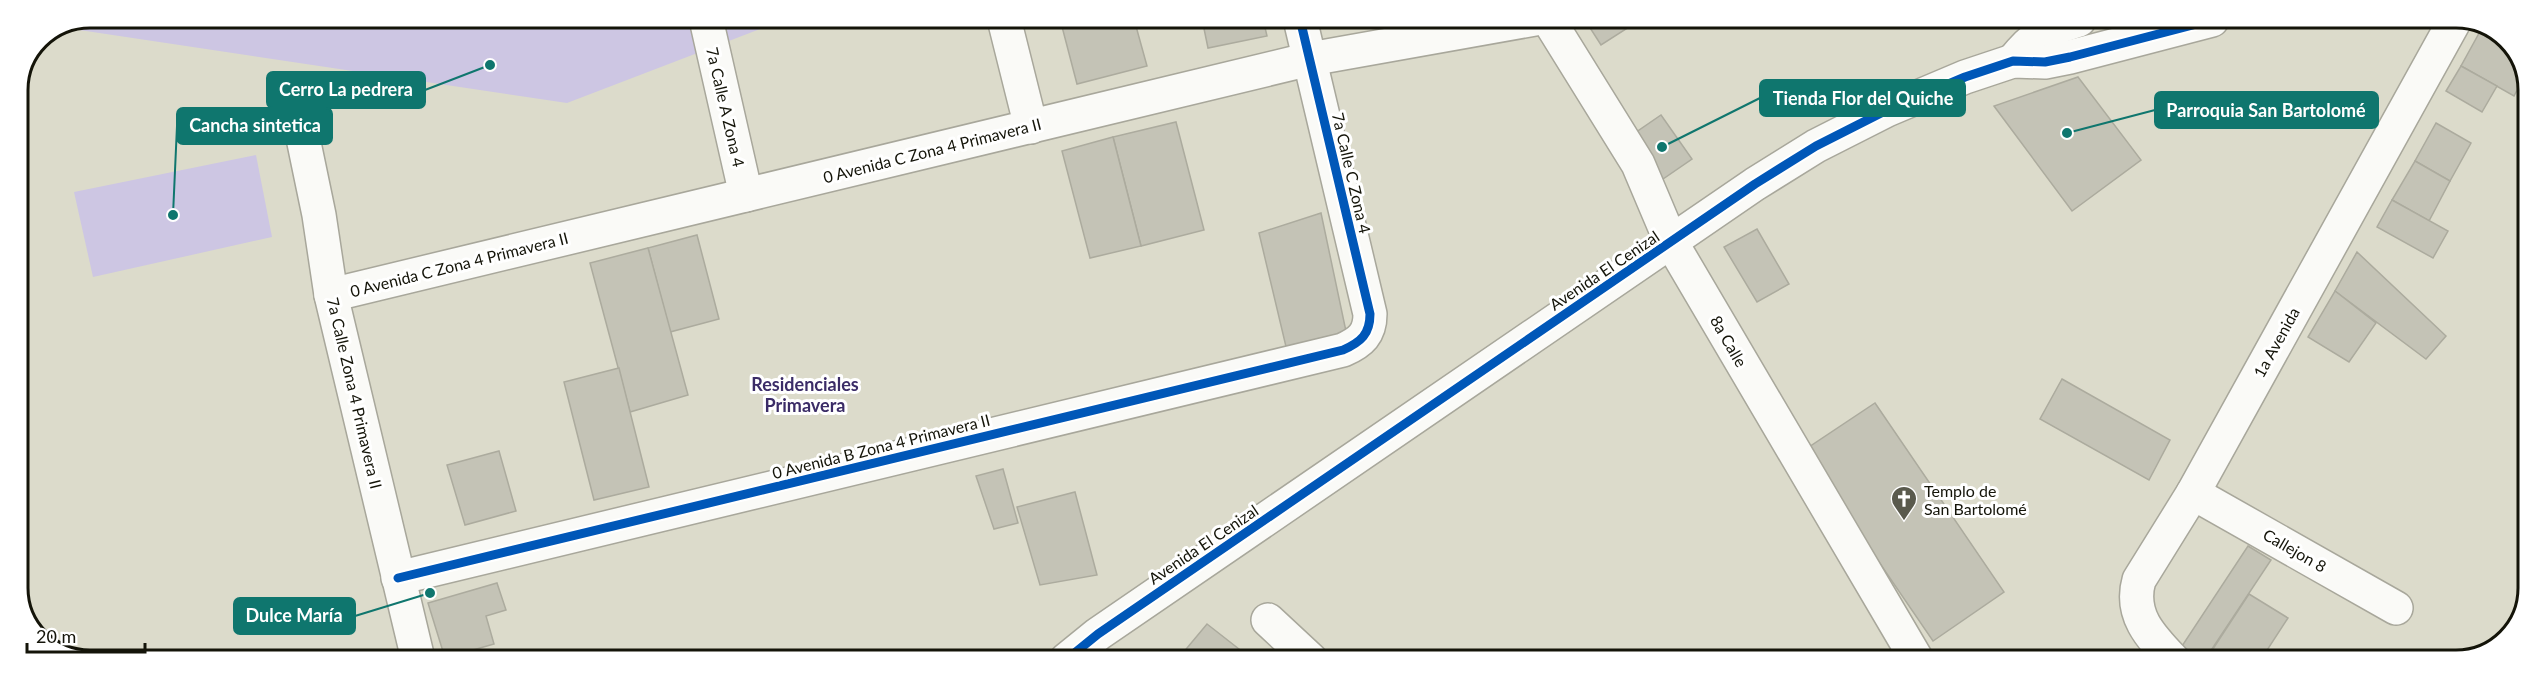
<svg xmlns="http://www.w3.org/2000/svg" width="2546" height="679" viewBox="0 0 2546 679" font-family="Lato,sans-serif">
<style>
.green{fill:#cdc6e3}
.building{fill:#c4c3b6;stroke:#acab9e;stroke-width:1.5}
.lines{fill:none;stroke-linecap:round;stroke-linejoin:round}
.minor-casing{stroke:#a8a79b;stroke-width:36}
.minor{stroke:#fafaf7;stroke-width:33}
.cycleway-casing{stroke:#fff;stroke-width:13}
.cycleway{stroke:#0057b8;stroke-width:9}
.labels{text-anchor:middle;dominant-baseline:central;stroke-width:6;stroke-linejoin:round;paint-order:stroke}
.street-label{font-size:16px;fill:#141409;stroke:#fff}
.poi-label{font-size:16px;fill:#141409;stroke:#fff;text-anchor:start}
.neighbourhood-label{font-size:18px;font-weight:bold;fill:#3b2c67;stroke:#fff}
.rim{fill:none;stroke:#141409;stroke-width:3}
.leader{fill:none;stroke:#0f766e;stroke-width:2}
.callout-dot{fill:#0f766e;stroke:#fff;stroke-width:2}
.callout{fill:#0f766e;stroke:#0f766e;stroke-width:2}
.callout-label{font-size:18px;text-anchor:middle;font-weight:bold;fill:#fff}
</style>
<rect width="100%" height="100%" fill="#dcdbcb"/>
<!-- green -->
<g class="green">
<polygon points="91,18 786,19 567,103 66,28"/>
<polygon points="256,155 272,237 93,277 74,192"/>
</g>
<!-- building -->
<g class="building">
<polygon points="1060,19 1134,19 1147,66 1077,84"/>
<polygon points="1202,19 1263,19 1267,36 1208,48"/>
<polygon points="1585,20 1640,20 1601,45"/>
<polygon points="2483,26 2510,43 2524,77 2514,96 2461,66"/>
<polygon points="2461,66 2497,86 2482,112 2446,91"/>
<polygon points="2078,77 2141,160 2072,211 1994,106"/>
<polygon points="1661,115 1692,159 1663,179 1632,135"/>
<polygon points="1176,122 1204,230 1141,246 1113,137"/>
<polygon points="2436,123 2471,143 2450,181 2415,161"/>
<polygon points="1113,137 1141,246 1090,258 1062,151"/>
<polygon points="2415,161 2450,181 2429,221 2392,200"/>
<polygon points="2392,200 2448,231 2433,258 2377,227"/>
<polygon points="1321,213 1347,336 1288,355 1259,233"/>
<polygon points="1757,229 1789,284 1757,302 1724,247"/>
<polygon points="697,235 719,319 670,332 648,248"/>
<polygon points="648,248 688,395 630,412 590,263"/>
<polygon points="2357,252 2446,336 2426,359 2335,291"/>
<polygon points="2335,291 2376,323 2349,362 2308,337"/>
<polygon points="619,368 649,487 594,500 564,382"/>
<polygon points="2062,379 2170,440 2149,480 2040,419"/>
<polygon points="1875,403 2004,592 1933,641 1803,451"/>
<polygon points="499,451 516,511 465,525 447,465"/>
<polygon points="1003,469 1018,523 994,529 976,476"/>
<polygon points="1075,492 1097,575 1040,585 1017,507"/>
<polygon points="2248,546 2271,560 2204,661 2182,646"/>
<polygon points="497,583 506,610 486,616 494,644 445,658 428,603"/>
<polygon points="2249,594 2288,618 2260,661 2205,661"/>
<polygon points="1207,624 1253,660 1177,660"/>
</g>
<g class="lines">
<defs>
<g id="minor">
<polyline points="706,19 746,195"/>
<polyline points="1004,19 1031,127"/>
<polyline points="1548,19 1638,164 1671,242 1917,660"/>
<path d="M 2013,61 C 2036,32 2045,31 2079,20"/>
<polyline points="293,90 319,215 331,295 418,659"/>
<polyline points="331,295 1310,59 1535,19"/>
<polyline points="2193,493 2396,608"/>
<path d="M 398,578 L 1343,350 C 1361,342 1370,334 1370,314 L 1300,19"/>
<polyline points="1268,620 1311,660"/>
<polyline points="1066,660 1098,634 1755,184 1816,146 1887,110 1965,77 2013,61 2045,62 2070,57 2212,20"/>
<path d="M 2174,661 C 2151,637 2129,615 2139,580 L 2193,493 L 2455,20"/>
</g>
</defs>
<!-- minor casing -->
<use href="#minor" class="minor-casing"/>
<!-- minor -->
<use href="#minor" class="minor"/>
<defs>
<g id="cycleway">
<path d="M 398,578 L 1343,350 C 1361,342 1370,334 1370,314 L 1300,19"/>
<polyline points="1066,660 1098,634 1755,184 1816,146 1887,110 1965,77 2013,61 2045,62 2070,57 2212,20"/>
</g>
</defs>
<!-- cycleway casing -->
<use href="#cycleway" class="cycleway-casing"/>
<!-- cycleway -->
<use href="#cycleway" class="cycleway"/>
</g>
<!-- icons -->
<defs>
<symbol id="church-pin" viewBox="-11 -11 22 30"><path d="M0 17L-7.5 6A9.5 9.5 0 1 1 7.5 6Z" fill="#5a5a4d" stroke="#fff"/><path d="M-1.2-6h2.4v3.5h3.3v2.4h-3.3V6h-2.4V-.1h-3.3v-2.4h3.3Z" fill="#fff"/></symbol>
</defs>
<g fill-rule="evenodd">
<use href="#church-pin" x="1889" y="484" width="30" height="40"/>
</g>
<g class="labels">
<!-- street labels -->
<g class="street-label">
<text transform="translate(726 107) rotate(77)">7a Calle A Zona 4</text>
<text transform="translate(932 150) rotate(-14)">0 Avenida C Zona 4 Primavera II</text>
<text transform="translate(1352 173) rotate(77)">7a Calle C Zona 4</text>
<text transform="translate(459 264) rotate(-14)">0 Avenida C Zona 4 Primavera II</text>
<text transform="translate(1604 270) rotate(-34)">Avenida El Cenizal</text>
<text transform="translate(1729 341) rotate(60)">8a Calle</text>
<text transform="translate(2276 342) rotate(-61)">1a Avenida</text>
<text transform="translate(355 393) rotate(77)">7a Calle Zona 4 Primavera II</text>
<text transform="translate(881 446) rotate(-14)">0 Avenida B Zona 4 Primavera II</text>
<text transform="translate(1203 544) rotate(-34)">Avenida El Cenizal</text>
<text transform="translate(2295 550) rotate(30)">Callejon 8</text>
</g>
<!-- poi labels -->
<g class="poi-label">
<text x="1924" y="490">Templo de<tspan x="1924" dy="18">San Bartolomé</tspan></text>
</g>
<!-- neighbourhood labels -->
<g class="neighbourhood-label">
<text x="805" y="384">Residenciales<tspan x="805" dy="21">Primavera</tspan></text>
</g>
</g>
<!-- crop -->
<path d="M0 0H2546V679H0ZM90 28H2456A62 62 0 0 1 2518 90V588A62 62 0 0 1 2456 650H90A62 62 0 0 1 28 588V90A62 62 0 0 1 90 28Z" fill="#fff" fill-rule="evenodd"/>
<path class="rim" d="M90 28H2456A62 62 0 0 1 2518 90V588A62 62 0 0 1 2456 650H90A62 62 0 0 1 28 588V90A62 62 0 0 1 90 28Z"/>
<!-- callouts -->
<path class="leader" d="M490 65L425 90M1662 147L1760 98M2067 133L2155 110M173 215L177 126M430 593L355 616"/>
<g class="callout-dot">
<circle cx="490" cy="65" r="6"/>
<circle cx="1662" cy="147" r="6"/>
<circle cx="2067" cy="133" r="6"/>
<circle cx="173" cy="215" r="6"/>
<circle cx="430" cy="593" r="6"/>
</g>
<g class="callout">
<rect x="267" y="72" width="158" height="36" rx="6"/>
<rect x="1760" y="80" width="205" height="36" rx="6"/>
<rect x="2155" y="92" width="223" height="36" rx="6"/>
<rect x="177" y="108" width="155" height="36" rx="6"/>
<rect x="234" y="598" width="121" height="36" rx="6"/>
</g>
<g class="callout-label">
<text x="346" y="96">Cerro La pedrera</text>
<text x="1863" y="105">Tienda Flor del Quiche</text>
<text x="2266" y="117">Parroquia San Bartolomé</text>
<text x="255" y="132">Cancha sintetica</text>
<text x="294" y="622">Dulce María</text>
</g>
<!-- scale -->
<path d="M27 643v9h118v-9" fill="none" stroke="#141409" stroke-width="3"/>
<text x="36" y="643" font-size="18" fill="#141409" stroke="#ffffff" stroke-width="4.5" paint-order="stroke">20 m</text>
</svg>
